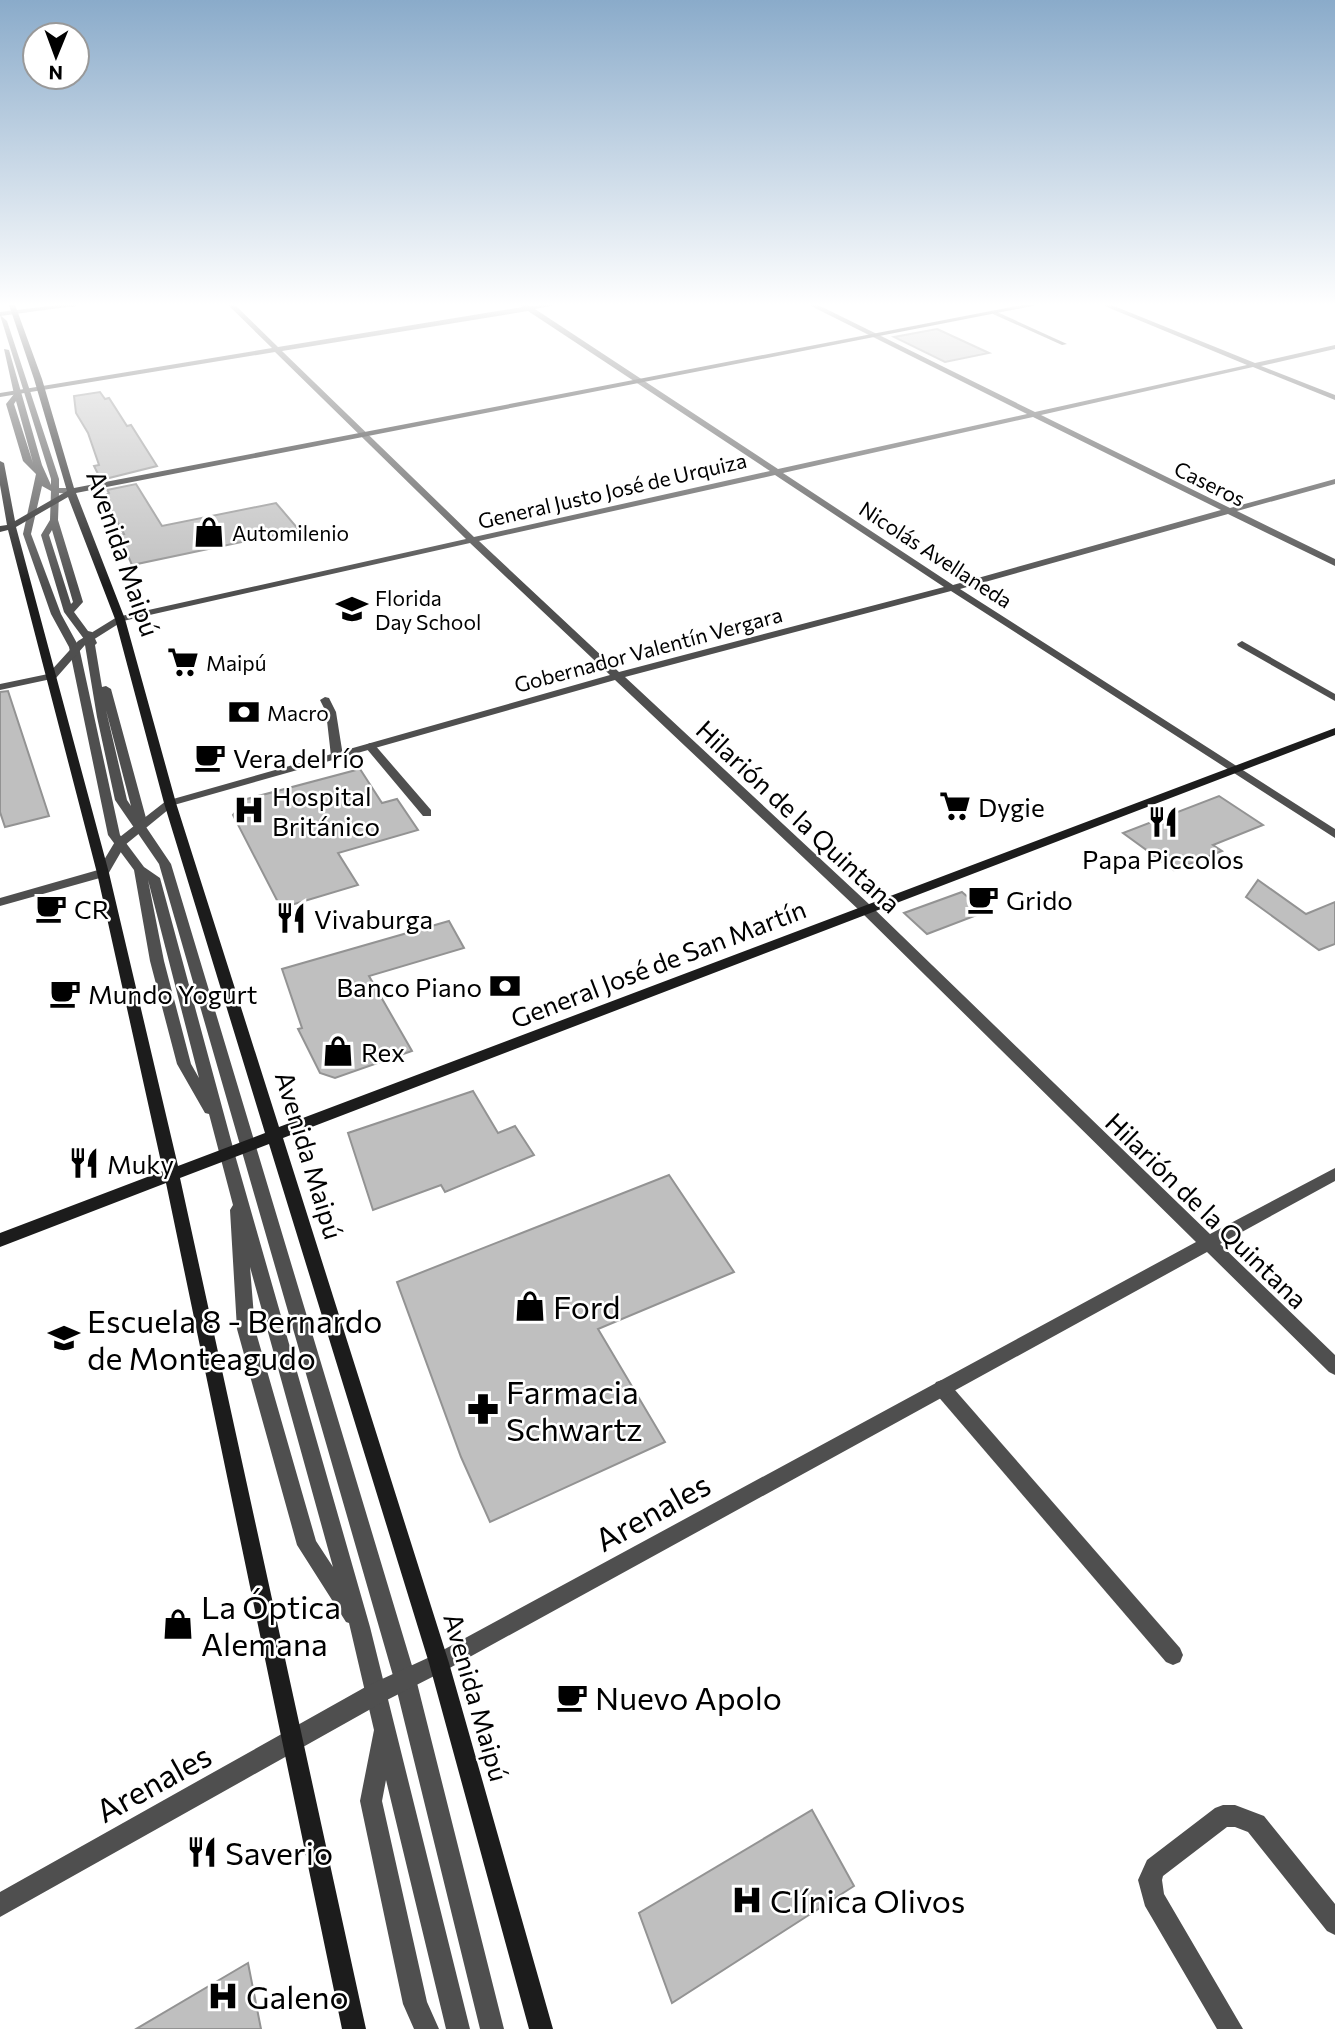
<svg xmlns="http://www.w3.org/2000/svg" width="1335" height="2029" viewBox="0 0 1335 2029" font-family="Commissioner,sans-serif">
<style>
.building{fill:#bfbfbf;stroke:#939393;stroke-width:2}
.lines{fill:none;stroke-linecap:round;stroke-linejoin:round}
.lane{fill:#4f4f4f;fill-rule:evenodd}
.street{fill:#4f4f4f;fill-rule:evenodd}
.secondary{fill:#1c1c1c;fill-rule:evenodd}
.labels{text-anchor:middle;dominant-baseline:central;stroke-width:5;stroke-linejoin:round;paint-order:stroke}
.far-street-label{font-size:21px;fill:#000;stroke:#fff}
.far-poi-label{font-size:21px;fill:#000;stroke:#fff;text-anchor:start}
.street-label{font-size:26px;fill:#000;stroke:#fff}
.poi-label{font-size:26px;fill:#000;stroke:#fff;text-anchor:start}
.near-poi-label{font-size:32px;fill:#000;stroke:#fff;text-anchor:start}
.near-street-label{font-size:32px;fill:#000;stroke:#fff}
</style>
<rect width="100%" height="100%" fill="#fff"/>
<!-- building -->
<g class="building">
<polygon points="937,329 989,353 945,362 894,337"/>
<polygon points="100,392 105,399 109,398 127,426 131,425 157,466 101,480 94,466 99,465 88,433 76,413 74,396"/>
<polygon points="136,484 162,526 276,503 299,530 132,565 119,535 124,534 104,496 109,493 107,490"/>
<polygon points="8,691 49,816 5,827 0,812 0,692"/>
<polygon points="360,769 382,803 397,799 418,830 338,853 358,885 281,908 233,815 247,799"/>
<polygon points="1219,796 1263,825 1213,845 1222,851 1174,870 1123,833"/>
<polygon points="1258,880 1306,914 1335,902 1335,944 1319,950 1246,897"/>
<polygon points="962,892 985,912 927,934 904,913"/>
<polygon points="449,921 464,948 369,976 412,1051 335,1078 320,1073 298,1029 302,1028 282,969"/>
<polygon points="473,1091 498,1133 515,1126 534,1155 445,1192 441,1185 373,1210 348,1133"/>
<polygon points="669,1175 734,1272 598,1329 665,1442 490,1522 461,1457 397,1282"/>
<polygon points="812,1810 854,1886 672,2003 639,1913"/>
<polygon points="248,1963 261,2029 136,2029"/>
</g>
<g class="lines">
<!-- lane -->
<g class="lane">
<polygon points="71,302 77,302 75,307 71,307"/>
<polygon points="993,312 997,312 1067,344 1062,345 993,314"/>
<path d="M 0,315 L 7,321 L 59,479 L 59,488 L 73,488 L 77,491 L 73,494 L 59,493 L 58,520 L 83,602 L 74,612 L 88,631 L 92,632 L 97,643 L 95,645 L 102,687 L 106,686 L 111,689 L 146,818 L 142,821 L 171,864 L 416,1679 L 504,2029 L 480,2029 L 394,1679 L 159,864 L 115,800 L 97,717 L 84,639 L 64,612 L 41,535 L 50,520 L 51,491 L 42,486 L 31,534 L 61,614 L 79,647 L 120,835 L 144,867 L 160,878 L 235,1155 L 370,1627 L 470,2029 L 446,2029 L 386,1780 L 382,1801 L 427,2002 L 439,2029 L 414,2029 L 403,2004 L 360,1801 L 374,1730 L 349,1623 L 346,1622 L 297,1545 L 237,1329 L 230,1210 L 233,1205 L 209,1114 L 205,1113 L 177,1064 L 150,961 L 134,870 L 108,835 L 69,647 L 51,614 L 23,534 L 36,474 L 23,461 L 6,404 L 14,394 L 4,349 L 9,350 L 42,465 L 51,485 L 51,479 ZM 16,401 L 33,463 L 14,404 ZM 52,530 L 73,602 L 71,604 L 49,535 ZM 106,710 L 131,806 L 127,800 ZM 148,880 L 199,1078 L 191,1064 L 164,961 ZM 250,1267 L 333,1567 L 316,1541 L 255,1329 Z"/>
<polygon points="1242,641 1335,694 1335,701 1238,646 1237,644"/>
<polygon points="325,697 329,698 336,712 343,756 337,759 331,756 326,712 320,700"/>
<polygon points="370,743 374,744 431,810 431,816 423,816 366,748 364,746"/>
<polygon points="942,1380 948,1382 1180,1648 1183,1655 1180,1662 1173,1665 1166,1662 936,1394 933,1388 936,1382"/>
<polygon points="1223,1805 1235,1805 1264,1816 1335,1904 1335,1935 1327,1931 1248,1832 1235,1827 1227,1827 1163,1876 1162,1880 1164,1894 1243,2029 1217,2029 1145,1906 1138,1880 1147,1860 1215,1808"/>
</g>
<!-- street -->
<g class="street">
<polygon points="82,302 104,302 0,316 0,312"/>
<path d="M 225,302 L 232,302 L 278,347 L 523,307 L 516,302 L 524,302 L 530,306 L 571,302 L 535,309 L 778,469 L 1027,414 L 803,302 L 812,302 L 1035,412 L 1247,365 L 1095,302 L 1104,302 L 1255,363 L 1335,345 L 1335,349 L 1261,366 L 1335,395 L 1335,400 L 1253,367 L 1041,415 L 1230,508 L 1335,479 L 1335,484 L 1237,511 L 1335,559 L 1335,566 L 1228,514 L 960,589 L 1335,829 L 1335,838 L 951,591 L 625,677 L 870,905 L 1210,1234 L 1335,1168 L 1335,1181 L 1220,1244 L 1335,1355 L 1335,1375 L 1329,1372 L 1207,1252 L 446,1670 L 385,1701 L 0,1917 L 0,1892 L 369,1685 L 432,1656 L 1196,1242 L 860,911 L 615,680 L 174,805 L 125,845 L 107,876 L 0,906 L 0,898 L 98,870 L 116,840 L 166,801 L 610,675 L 470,543 L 123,621 L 85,645 L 56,678 L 0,690 L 0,684 L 48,674 L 78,641 L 117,617 L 466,539 L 275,352 L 0,397 L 0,393 L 272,348 ZM 528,311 L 770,471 L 474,537 L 282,351 ZM 1033,417 L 1221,510 L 953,585 L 783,473 ZM 775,475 L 944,587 L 619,672 L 479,541 Z"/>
</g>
<!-- secondary -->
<path class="secondary" d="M 8,302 L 14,302 L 42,379 L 74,488 L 1038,302 L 1053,302 L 76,493 L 125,619 L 176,803 L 279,1127 L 1335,728 L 1335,735 L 283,1138 L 449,1663 L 553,2029 L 529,2029 L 429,1663 L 269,1144 L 180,1178 L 366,2029 L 342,2029 L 166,1183 L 0,1247 L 0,1233 L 163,1171 L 97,873 L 8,530 L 0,532 L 0,526 L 7,525 L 0,485 L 0,461 L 4,463 L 15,521 L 67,491 L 34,379 ZM 68,497 L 115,619 L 164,803 L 265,1133 L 178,1166 L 109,873 L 16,527 Z"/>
</g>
<!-- sky -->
<linearGradient id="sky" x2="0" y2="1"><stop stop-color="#8aabca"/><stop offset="0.52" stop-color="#fff"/><stop offset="1" stop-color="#fff" stop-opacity="0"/></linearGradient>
<rect width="1335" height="586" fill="url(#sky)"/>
<!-- icons -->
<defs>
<symbol id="shop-bare" viewBox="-9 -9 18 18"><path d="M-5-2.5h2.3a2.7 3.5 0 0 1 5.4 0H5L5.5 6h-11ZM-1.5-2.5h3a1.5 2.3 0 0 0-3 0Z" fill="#000" stroke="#fff" stroke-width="2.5" paint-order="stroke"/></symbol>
<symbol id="school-bare" viewBox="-9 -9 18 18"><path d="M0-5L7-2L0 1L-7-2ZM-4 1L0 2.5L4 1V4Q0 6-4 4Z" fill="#000" stroke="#fff" stroke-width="2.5" paint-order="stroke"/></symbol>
<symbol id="supermarket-bare" viewBox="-9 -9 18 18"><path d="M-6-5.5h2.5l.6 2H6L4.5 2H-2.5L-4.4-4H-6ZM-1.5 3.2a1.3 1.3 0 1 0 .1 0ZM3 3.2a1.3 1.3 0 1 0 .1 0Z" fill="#000" stroke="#fff" stroke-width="2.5" paint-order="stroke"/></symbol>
<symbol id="bank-bare" viewBox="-9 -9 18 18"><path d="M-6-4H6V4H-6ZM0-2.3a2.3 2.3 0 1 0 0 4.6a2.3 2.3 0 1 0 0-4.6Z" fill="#000" stroke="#fff" stroke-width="2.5" paint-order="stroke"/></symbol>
<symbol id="cafe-bare" viewBox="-9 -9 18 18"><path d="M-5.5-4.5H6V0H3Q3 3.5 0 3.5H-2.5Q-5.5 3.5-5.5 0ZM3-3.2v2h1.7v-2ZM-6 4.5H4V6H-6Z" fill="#000" stroke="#fff" stroke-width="2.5" paint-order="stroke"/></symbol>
<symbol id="hospital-bare" viewBox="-9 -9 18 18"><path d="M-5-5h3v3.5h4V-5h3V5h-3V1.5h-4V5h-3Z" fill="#000" stroke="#fff" stroke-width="2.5" paint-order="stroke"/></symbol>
<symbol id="restaurant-bare" viewBox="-9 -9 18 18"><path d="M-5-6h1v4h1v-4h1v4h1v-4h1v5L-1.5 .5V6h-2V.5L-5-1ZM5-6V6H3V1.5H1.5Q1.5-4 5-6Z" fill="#000" stroke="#fff" stroke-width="2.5" paint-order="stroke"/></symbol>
<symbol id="pharmacy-bare" viewBox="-9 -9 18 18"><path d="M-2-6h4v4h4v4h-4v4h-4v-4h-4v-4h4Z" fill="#000" stroke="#fff" stroke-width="2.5" paint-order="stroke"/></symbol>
</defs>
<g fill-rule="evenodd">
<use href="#shop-bare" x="187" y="510" width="44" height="44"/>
<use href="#school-bare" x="330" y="587" width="44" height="44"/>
<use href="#supermarket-bare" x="161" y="640" width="44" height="44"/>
<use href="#bank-bare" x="222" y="690" width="44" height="44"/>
<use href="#cafe-bare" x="188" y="735" width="44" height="44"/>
<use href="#supermarket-bare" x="933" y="784" width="44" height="44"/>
<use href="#hospital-bare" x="227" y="788" width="44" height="44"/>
<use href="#restaurant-bare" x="1141" y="800" width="44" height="44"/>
<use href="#cafe-bare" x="961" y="877" width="44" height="44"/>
<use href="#cafe-bare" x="29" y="886" width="44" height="44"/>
<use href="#restaurant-bare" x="269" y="896" width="44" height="44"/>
<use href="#bank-bare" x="483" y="964" width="44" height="44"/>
<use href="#cafe-bare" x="43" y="971" width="44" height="44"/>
<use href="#shop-bare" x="316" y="1029" width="44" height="44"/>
<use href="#restaurant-bare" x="62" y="1141" width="44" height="44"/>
<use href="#shop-bare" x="508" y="1284" width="44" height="44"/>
<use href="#school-bare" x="42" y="1316" width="44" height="44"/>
<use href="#pharmacy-bare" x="461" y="1387" width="44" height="44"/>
<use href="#shop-bare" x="156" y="1602" width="44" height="44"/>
<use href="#cafe-bare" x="550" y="1675" width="44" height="44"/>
<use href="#restaurant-bare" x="180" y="1830" width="44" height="44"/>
<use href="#hospital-bare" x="725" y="1878" width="44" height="44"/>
<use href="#hospital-bare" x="201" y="1974" width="44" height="44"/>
</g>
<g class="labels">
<!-- far-street labels -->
<g class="far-street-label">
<text transform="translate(1210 483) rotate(26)">Caseros</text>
<text transform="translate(612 490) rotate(-13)">General Justo José de Urquiza</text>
<text transform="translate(936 554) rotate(33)">Nicolás Avellaneda</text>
<text transform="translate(648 649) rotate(-15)">Gobernador Valentín Vergara</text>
</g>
<!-- far-poi labels -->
<g class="far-poi-label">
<text x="232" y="532">Automilenio</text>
<text x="375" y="597">Florida<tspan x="375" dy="24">Day School</tspan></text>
<text x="206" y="662">Maipú</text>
<text x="267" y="712">Macro</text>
</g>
<!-- street labels -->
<g class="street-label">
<text transform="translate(124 553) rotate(71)">Avenida Maipú</text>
<text transform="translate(799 816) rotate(43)">Hilarión de la Quintana</text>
<text transform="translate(658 963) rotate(-21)">General José de San Martín</text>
<text transform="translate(310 1155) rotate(73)">Avenida Maipú</text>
<text transform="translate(1207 1210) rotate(44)">Hilarión de la Quintana</text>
<text transform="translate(477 1697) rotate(74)">Avenida Maipú</text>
</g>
<!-- poi labels -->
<g class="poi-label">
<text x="233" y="757">Vera del río</text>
<text x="272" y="795">Hospital<tspan x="272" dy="30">Británico</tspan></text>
<text x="978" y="806">Dygie</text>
<text x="1163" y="858" text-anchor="middle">Papa Piccolos</text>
<text x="1006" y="899">Grido</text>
<text x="74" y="908">CR</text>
<text x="314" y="918">Vivaburga</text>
<text x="482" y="986" text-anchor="end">Banco Piano</text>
<text x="88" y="993">Mundo Yogurt</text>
<text x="361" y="1051">Rex</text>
<text x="107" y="1163">Muky</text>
</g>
<!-- near-poi labels -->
<g class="near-poi-label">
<text x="553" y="1306">Ford</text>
<text x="87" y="1320">Escuela 8 - Bernardo<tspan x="87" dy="37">de Monteagudo</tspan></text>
<text x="506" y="1391">Farmacia<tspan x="506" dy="37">Schwartz</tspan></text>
<text x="201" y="1606">La Óptica<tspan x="201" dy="37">Alemana</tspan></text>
<text x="595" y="1697">Nuevo Apolo</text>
<text x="225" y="1852">Saverio</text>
<text x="770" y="1900">Clínica Olivos</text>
<text x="246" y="1996">Galeno</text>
</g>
<!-- near-street labels -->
<g class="near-street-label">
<text transform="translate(652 1511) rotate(-29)">Arenales</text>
<text transform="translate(153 1782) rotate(-29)">Arenales</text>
</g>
</g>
<!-- north arrow -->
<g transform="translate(56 56) rotate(181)"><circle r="33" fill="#ffffff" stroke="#999999" stroke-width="2"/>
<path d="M0-5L12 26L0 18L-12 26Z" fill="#000000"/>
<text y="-10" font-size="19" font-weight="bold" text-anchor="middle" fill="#000000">N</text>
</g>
</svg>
